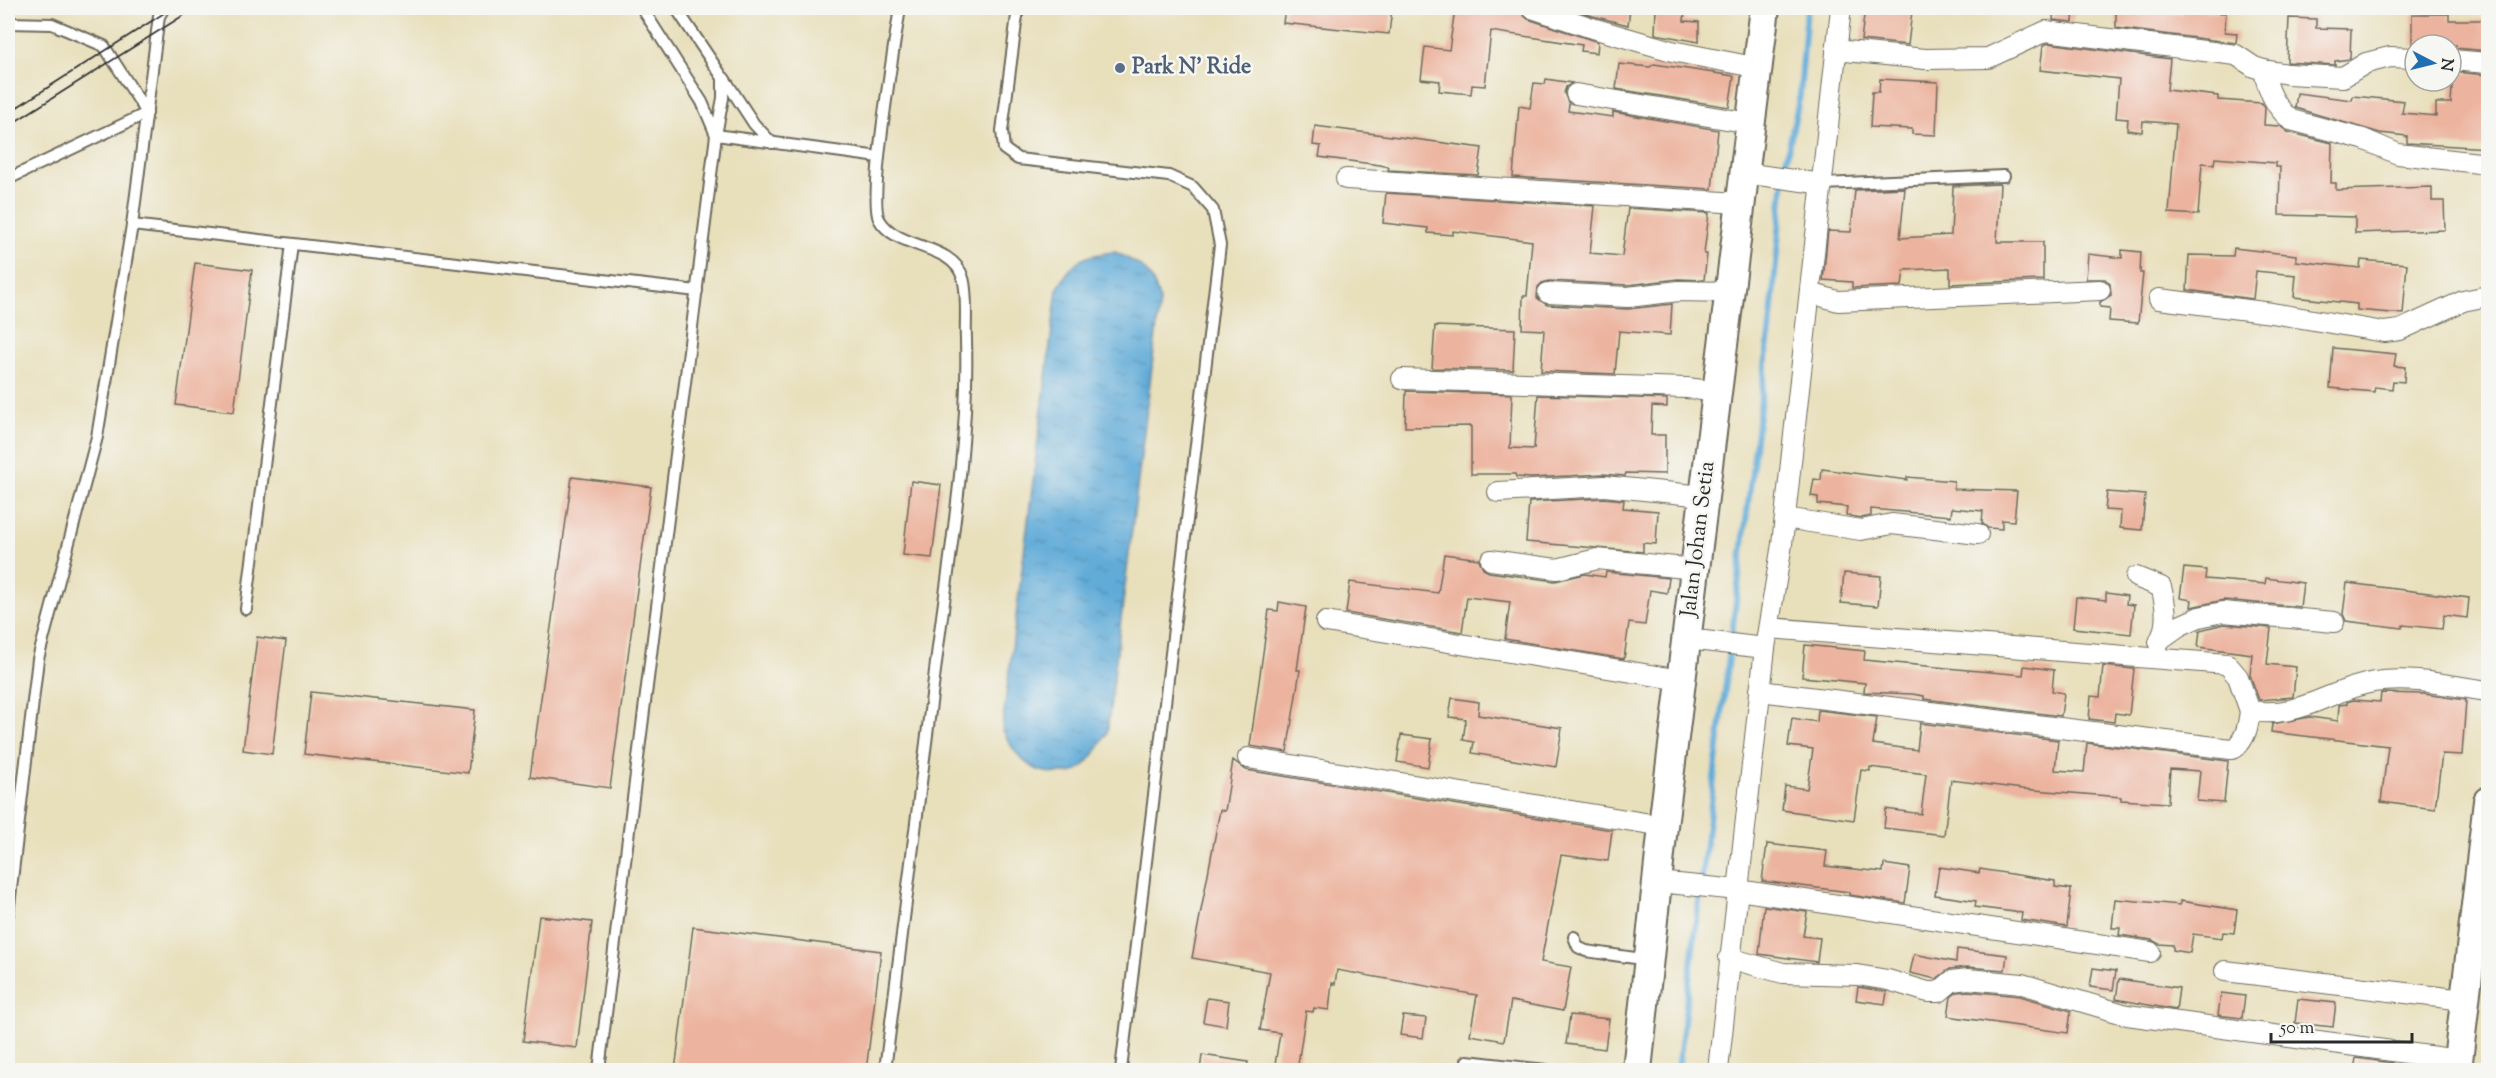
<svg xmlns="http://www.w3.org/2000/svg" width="2496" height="1078" viewBox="0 0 2496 1078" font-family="'Sorts Mill Goudy',serif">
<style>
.water{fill:url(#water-ripples);stroke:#466b82;stroke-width:1.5}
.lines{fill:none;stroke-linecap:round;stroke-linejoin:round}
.stream{stroke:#60abd8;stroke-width:6}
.building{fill:#ecb39e}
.lane-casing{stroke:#6d6a5d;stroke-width:14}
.street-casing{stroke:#6d6a5d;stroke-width:22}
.secondary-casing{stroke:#6d6a5d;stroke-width:32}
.lane{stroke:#fff;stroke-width:10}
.street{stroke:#fff;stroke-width:20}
.secondary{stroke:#fff;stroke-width:28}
.tram{stroke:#2b2b2b;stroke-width:1.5}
.service-dot{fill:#5c6f8a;stroke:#f6f6f2;stroke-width:2}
.labels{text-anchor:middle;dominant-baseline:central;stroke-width:5;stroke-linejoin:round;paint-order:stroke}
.service-label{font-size:22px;font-weight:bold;fill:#4e5e75;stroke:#f6f6f2;text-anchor:start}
.street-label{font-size:22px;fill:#2b2b2b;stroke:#f6f6f2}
</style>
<defs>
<pattern id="water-ripples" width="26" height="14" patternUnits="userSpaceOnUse" patternTransform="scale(1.5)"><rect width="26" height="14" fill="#60abd8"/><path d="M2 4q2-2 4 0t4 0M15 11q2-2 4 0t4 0" fill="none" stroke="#4f8baf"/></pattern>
</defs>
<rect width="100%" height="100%" fill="#f6f6f2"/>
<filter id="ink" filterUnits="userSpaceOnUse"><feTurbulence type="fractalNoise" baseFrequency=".0167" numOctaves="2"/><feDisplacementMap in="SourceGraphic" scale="12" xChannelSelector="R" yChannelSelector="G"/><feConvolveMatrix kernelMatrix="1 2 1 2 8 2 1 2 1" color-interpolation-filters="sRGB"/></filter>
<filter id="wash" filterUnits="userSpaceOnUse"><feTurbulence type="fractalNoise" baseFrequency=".008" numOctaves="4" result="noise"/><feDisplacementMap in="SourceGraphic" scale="24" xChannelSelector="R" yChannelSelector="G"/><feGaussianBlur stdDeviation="1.35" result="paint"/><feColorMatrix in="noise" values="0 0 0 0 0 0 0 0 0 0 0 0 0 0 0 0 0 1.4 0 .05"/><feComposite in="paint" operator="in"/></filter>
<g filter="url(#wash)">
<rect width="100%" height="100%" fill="#e8dfbb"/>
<!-- water -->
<path class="water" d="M 1115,252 C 1143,266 1151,270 1160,301 L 1107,733 C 1099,746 1089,766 1074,772 C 1070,774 1064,773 1060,773 C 1029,775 1013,753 1002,728 L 1057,290 C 1073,259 1081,256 1115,252 Z"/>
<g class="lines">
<!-- stream -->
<polyline class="stream" points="1678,1070 1771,318 1785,165 1800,95 1807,8"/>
</g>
<g id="blocks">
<!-- building -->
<g class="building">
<polygon points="1285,8 1392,8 1389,34 1283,23"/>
<polygon points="1473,8 1516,13 1517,8 1520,8 1523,15 1528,19 1598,42 1597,53 1581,51 1582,45 1491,31 1485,86 1472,85 1471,94 1439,91 1440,81 1421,79 1425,47 1449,50 1455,9 1472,12"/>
<polygon points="1568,8 1630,8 1628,25 1593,16"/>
<polygon points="1656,8 1677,8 1676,11 1685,11 1684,21 1699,22 1699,42 1655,34"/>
<polygon points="1865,8 1912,11 1908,45 1861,40"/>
<polygon points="2054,8 2074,8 2073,22 2053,20"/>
<polygon points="2188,8 2206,8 2205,12 2226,13 2225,32 2237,33 2236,43 2116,28 2116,11 2181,14 2182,10 2188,10"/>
<polygon points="2412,14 2449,14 2449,20 2488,20 2488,51 2455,48 2456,45 2412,45"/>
<polygon points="2289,18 2316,19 2316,28 2351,29 2350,59 2335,61 2335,65 2287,62"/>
<polygon points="2048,43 2170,59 2167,90 2218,96 2218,100 2262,103 2265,108 2264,125 2280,126 2288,132 2332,143 2331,183 2336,183 2336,190 2432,187 2432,201 2444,201 2445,230 2355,233 2355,217 2279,215 2280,167 2276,167 2276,163 2215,158 2214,164 2202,163 2198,215 2169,213 2176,124 2143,121 2142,132 2127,130 2128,119 2116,118 2119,79 2040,70 2043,46"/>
<polygon points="1619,64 1650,67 1654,64 1734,76 1729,107 1616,89"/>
<polygon points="2453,72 2488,75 2488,148 2407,143 2407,136 2380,133 2295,108 2297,93 2352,100 2353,96 2404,101 2402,113 2436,116 2436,103 2451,103"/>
<polygon points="1546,79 1572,83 1566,87 1564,93 1569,104 1568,111 1613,117 1613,112 1718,130 1712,189 1513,177 1519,106 1530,108 1534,83 1545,84"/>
<polygon points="1880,79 1938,82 1936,135 1912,134 1912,129 1870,127 1872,92 1879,92"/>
<polygon points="1315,126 1482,148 1478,175 1388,170 1389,167 1380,165 1319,157 1321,146 1313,145"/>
<polygon points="2000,184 1997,242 2043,242 2043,280 1950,284 1950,268 1904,270 1902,286 1852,288 1852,282 1823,280 1828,231 1851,232 1855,190 1905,188 1900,238 1951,235 1953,186"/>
<polygon points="1386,193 1595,206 1590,253 1622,256 1628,208 1709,213 1704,254 1707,254 1704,280 1678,279 1628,285 1549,281 1542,283 1538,287 1537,298 1547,305 1628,309 1672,304 1670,335 1619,331 1615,374 1541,371 1544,330 1522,329 1523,296 1527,296 1532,241 1453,231 1453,235 1428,233 1428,228 1383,223"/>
<polygon points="2234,248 2296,255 2296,261 2360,268 2361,260 2407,264 2403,314 2357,310 2357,304 2294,297 2296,275 2256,271 2253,299 2187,290 2189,255 2233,256"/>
<polygon points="2122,250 2141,252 2140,273 2143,273 2138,323 2109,321 2110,308 2100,307 2100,302 2111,295 2110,284 2105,279 2086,279 2088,254 2122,258"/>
<polygon points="195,263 252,270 234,412 176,405"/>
<polygon points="1435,326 1515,329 1513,370 1432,368"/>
<polygon points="2333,348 2396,354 2394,366 2405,367 2404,382 2393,381 2392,389 2375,387 2374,392 2330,388"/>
<polygon points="1406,391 1512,394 1510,448 1534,449 1538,395 1667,399 1667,407 1652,406 1651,435 1665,435 1665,474 1626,473 1625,476 1603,474 1531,478 1516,477 1515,474 1471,474 1471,426 1405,427"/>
<polygon points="1822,469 1907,480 1907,477 1954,481 1954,489 2017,491 2014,521 2002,520 2002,529 1988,528 1982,523 1983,511 1952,508 1951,516 1871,509 1871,516 1861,518 1846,515 1847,507 1818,504 1818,497 1811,496 1814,479 1821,480"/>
<polygon points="572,477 651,487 610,788 530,777"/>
<polygon points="911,481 941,485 932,558 903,555"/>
<polygon points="2107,492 2145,495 2142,530 2120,528 2121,511 2105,510"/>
<polygon points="1604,498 1624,500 1623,508 1658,511 1656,544 1643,543 1643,552 1526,542 1529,502"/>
<polygon points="1444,554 1479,559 1483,569 1489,572 1555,581 1585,574 1605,577 1606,572 1669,578 1667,593 1650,590 1645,625 1629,623 1624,659 1505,639 1510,602 1467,597 1462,632 1346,613 1350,582 1438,593"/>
<polygon points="2184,568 2206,570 2205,579 2265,584 2266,578 2303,583 2300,607 2224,600 2191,607 2192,600 2180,598"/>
<polygon points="1844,573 1881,576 1878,606 1841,603"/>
<polygon points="2347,583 2469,598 2467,618 2444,615 2442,629 2403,625 2402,628 2346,621 2343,614"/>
<polygon points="2106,593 2127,596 2126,604 2134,605 2131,634 2073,628 2076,597 2106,600"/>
<polygon points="1279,602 1306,607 1297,670 1300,670 1287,752 1250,746 1269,610 1278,611"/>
<polygon points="2224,624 2271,628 2267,664 2296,667 2293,697 2259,700 2250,675 2252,654 2198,647 2200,630"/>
<polygon points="257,637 286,641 272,754 243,750"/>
<polygon points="1805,645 1865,651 1864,660 1968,670 2023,675 2024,666 2054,670 2052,691 2064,693 2061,716 1924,699 1924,696 1912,694 1864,692 1865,683 1802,677"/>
<polygon points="2103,666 2134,669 2129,715 2115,713 2114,722 2089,719 2091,696 2100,697"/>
<polygon points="311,692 475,710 468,773 304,754"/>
<polygon points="2381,693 2424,694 2466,700 2462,755 2442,754 2435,809 2381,802 2388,746 2271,732 2272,724 2310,717 2338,721 2339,705 2347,704 2347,702 2353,700 2380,702"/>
<polygon points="1452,698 1479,702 1478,715 1562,728 1556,767 1472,753 1474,742 1463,740 1466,719 1449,717"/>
<polygon points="1818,710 1877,717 1873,744 1917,750 1920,723 2058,740 2055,770 2084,772 2087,743 2228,761 2224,803 2197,801 2200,771 2170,769 2168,803 2121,800 2121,797 2023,789 1951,780 1944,835 1884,828 1886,809 1921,814 1926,774 1870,767 1870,771 1861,770 1854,820 1782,810 1785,786 1807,789 1813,749 1788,746 1792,718 1817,722"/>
<polygon points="1401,735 1432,739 1428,767 1397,762"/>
<polygon points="1233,760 1246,770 1612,830 1608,861 1561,855 1541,962 1571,967 1563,1011 1511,1001 1504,1041 1470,1035 1477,995 1337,970 1335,984 1332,983 1329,1010 1314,1008 1313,1012 1306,1011 1297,1071 1274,1071 1280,1033 1260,1030 1270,972 1192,958 1220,810 1225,811"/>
<polygon points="1767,844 1827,851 1825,866 1883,872 1884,864 1910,868 1905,903 1849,895 1849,892 1762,881"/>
<polygon points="1939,867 1979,873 1980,869 2055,881 2055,887 2071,889 2067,927 2021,920 2022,913 1975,907 1976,901 1935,895"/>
<polygon points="2115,899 2180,905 2180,901 2237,910 2234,933 2223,932 2222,938 2193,934 2190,953 2173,950 2173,945 2159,944 2152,940 2119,935 2120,928 2112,928"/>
<polygon points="1764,906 1807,912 1803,936 1820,938 1817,962 1759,954"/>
<polygon points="539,916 592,922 577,1048 523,1041"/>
<polygon points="693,927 881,951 866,1071 675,1071"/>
<polygon points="1957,949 2007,955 2005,970 1967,967 1950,969 1936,979 1910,973 1914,954 1956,962"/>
<polygon points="2093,968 2116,971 2113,990 2090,987"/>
<polygon points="2119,979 2179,988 2176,1010 2116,999"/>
<polygon points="1858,987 1887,992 1885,1004 1856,1000"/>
<polygon points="1968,991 2020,996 2071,1011 2068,1033 1948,1016 1951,997 1957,992"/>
<polygon points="2221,993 2245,996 2242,1018 2218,1015"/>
<polygon points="1207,998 1229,1001 1226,1026 1203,1022"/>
<polygon points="2298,999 2336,1003 2333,1027 2295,1023"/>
<polygon points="1570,1015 1609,1019 1605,1049 1566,1044"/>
<polygon points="1403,1016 1426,1018 1423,1038 1400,1035"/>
<polygon points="1202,1055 1248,1062 1247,1071 1200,1071"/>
<polygon points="2356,1058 2392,1063 2391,1071 2354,1071"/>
</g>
</g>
</g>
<g filter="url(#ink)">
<use href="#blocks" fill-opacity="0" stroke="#6d6a5d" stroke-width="1.5"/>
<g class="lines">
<defs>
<g id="lane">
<polyline points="642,8 702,102 716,135"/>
<polyline points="1018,8 1002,131 1004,149 1018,159 1169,176 1193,187 1213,210 1220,245 1121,1070"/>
<polyline points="8,23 52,24 104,46 147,113"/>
<polyline points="724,78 754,124 772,143"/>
<polyline points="716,135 879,157"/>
<polyline points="8,179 147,113"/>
<polyline points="1823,184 2004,176"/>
<polyline points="132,225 697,291"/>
<polyline points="246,609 292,244"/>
<polyline points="8,914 38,659 97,437 132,225 159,16 164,8"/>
<polyline points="1574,937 1578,947 1586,951 1649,960"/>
<polyline points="1467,1061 1546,1070"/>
<polyline points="599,1070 716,135 723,98 723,78 676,8"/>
<path d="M 885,1070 C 902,929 920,788 938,647 C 951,546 969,443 966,340 C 965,323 968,294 963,278 C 952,242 897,251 879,219 C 868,198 895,41 900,8"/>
</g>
<g id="street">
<polyline points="1532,8 1589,27 1672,51 1759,68"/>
<polyline points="1836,50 1925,59 1988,58 2046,31 2236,55 2254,67 2264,70 2288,74 2343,77 2366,63 2390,57 2415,58"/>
<polyline points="2451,60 2488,63"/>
<path d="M 2264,70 C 2267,89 2276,108 2291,120 L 2363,139 L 2398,154 L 2488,164"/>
<polyline points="1576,94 1750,123"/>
<polyline points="1744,173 1823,184"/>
<polyline points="1346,179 1740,203"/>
<polyline points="1548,293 1628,297 1679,291 1728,292"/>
<polyline points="1810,293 1838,301 2100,290"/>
<polyline points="2159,299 2272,313 2384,332 2400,330 2463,301 2488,296"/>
<polyline points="1402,379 1687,388 1717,392"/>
<polyline points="1498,492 1604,486 1704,496"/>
<polyline points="1785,518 1861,530 1892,524 1978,534"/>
<polyline points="1491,560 1557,569 1597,559 1695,569"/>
<path d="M 2136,577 L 2161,587 C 2166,604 2169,625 2159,642"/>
<polyline points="1326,622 1681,680"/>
<path d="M 1769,628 L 2227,664 L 2238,677 L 2250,711 C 2302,719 2327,690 2374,682 C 2412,676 2451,686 2488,691"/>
<polyline points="2162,638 2179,626 2199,617 2223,612 2334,622"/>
<polyline points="1687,639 1765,648"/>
<path d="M 1760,691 L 2231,749 L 2235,748 C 2247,737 2248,725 2250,711"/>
<polyline points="1248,758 1663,826"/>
<polyline points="1658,882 1738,890 2150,952"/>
<polyline points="1729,958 1783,973 1857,975 1888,980 1928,992 1939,992 1952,981 1968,979 2022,984 2127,1015 2458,1060"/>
<polyline points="2225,971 2464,1000"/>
<polyline points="1718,1070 1765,648 1782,544 1841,8"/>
</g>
<g id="secondary">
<polyline points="1637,1070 1663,826 1765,8"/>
<polyline points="2457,1070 2488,801"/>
</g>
</defs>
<!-- lane casing -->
<use href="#lane" class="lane-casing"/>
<!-- street casing -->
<use href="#street" class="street-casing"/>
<!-- secondary casing -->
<use href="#secondary" class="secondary-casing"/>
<!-- lane -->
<use href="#lane" class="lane"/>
<!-- street -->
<use href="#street" class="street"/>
<!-- secondary -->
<use href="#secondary" class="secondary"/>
<!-- tram -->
<g class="tram">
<polyline points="8,113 172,8"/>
<polyline points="13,123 195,8"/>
</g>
</g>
</g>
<!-- markers -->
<circle class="service-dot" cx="1120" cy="68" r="6"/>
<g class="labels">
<!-- service labels -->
<g class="service-label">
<text x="1132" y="68">Park N' Ride</text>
</g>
<!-- street labels -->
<g class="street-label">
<text transform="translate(1699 539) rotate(-83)">Jalan Johan Setia</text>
</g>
</g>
<!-- margin -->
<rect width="2496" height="1078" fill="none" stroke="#f6f6f2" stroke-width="30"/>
<!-- north arrow -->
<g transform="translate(2433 63) rotate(97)"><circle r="28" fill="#f6f6f2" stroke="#a5a5a2" stroke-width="1.5"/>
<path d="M0-4.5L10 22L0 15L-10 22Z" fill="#1f6fb2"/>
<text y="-9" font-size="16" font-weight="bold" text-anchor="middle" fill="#2b2b2b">N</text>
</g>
<!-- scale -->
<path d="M2271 1033v9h141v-9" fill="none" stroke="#2b2b2b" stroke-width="3"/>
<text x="2280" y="1033" font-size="18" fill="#2b2b2b" stroke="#f6f6f2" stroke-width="4.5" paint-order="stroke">50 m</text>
</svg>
